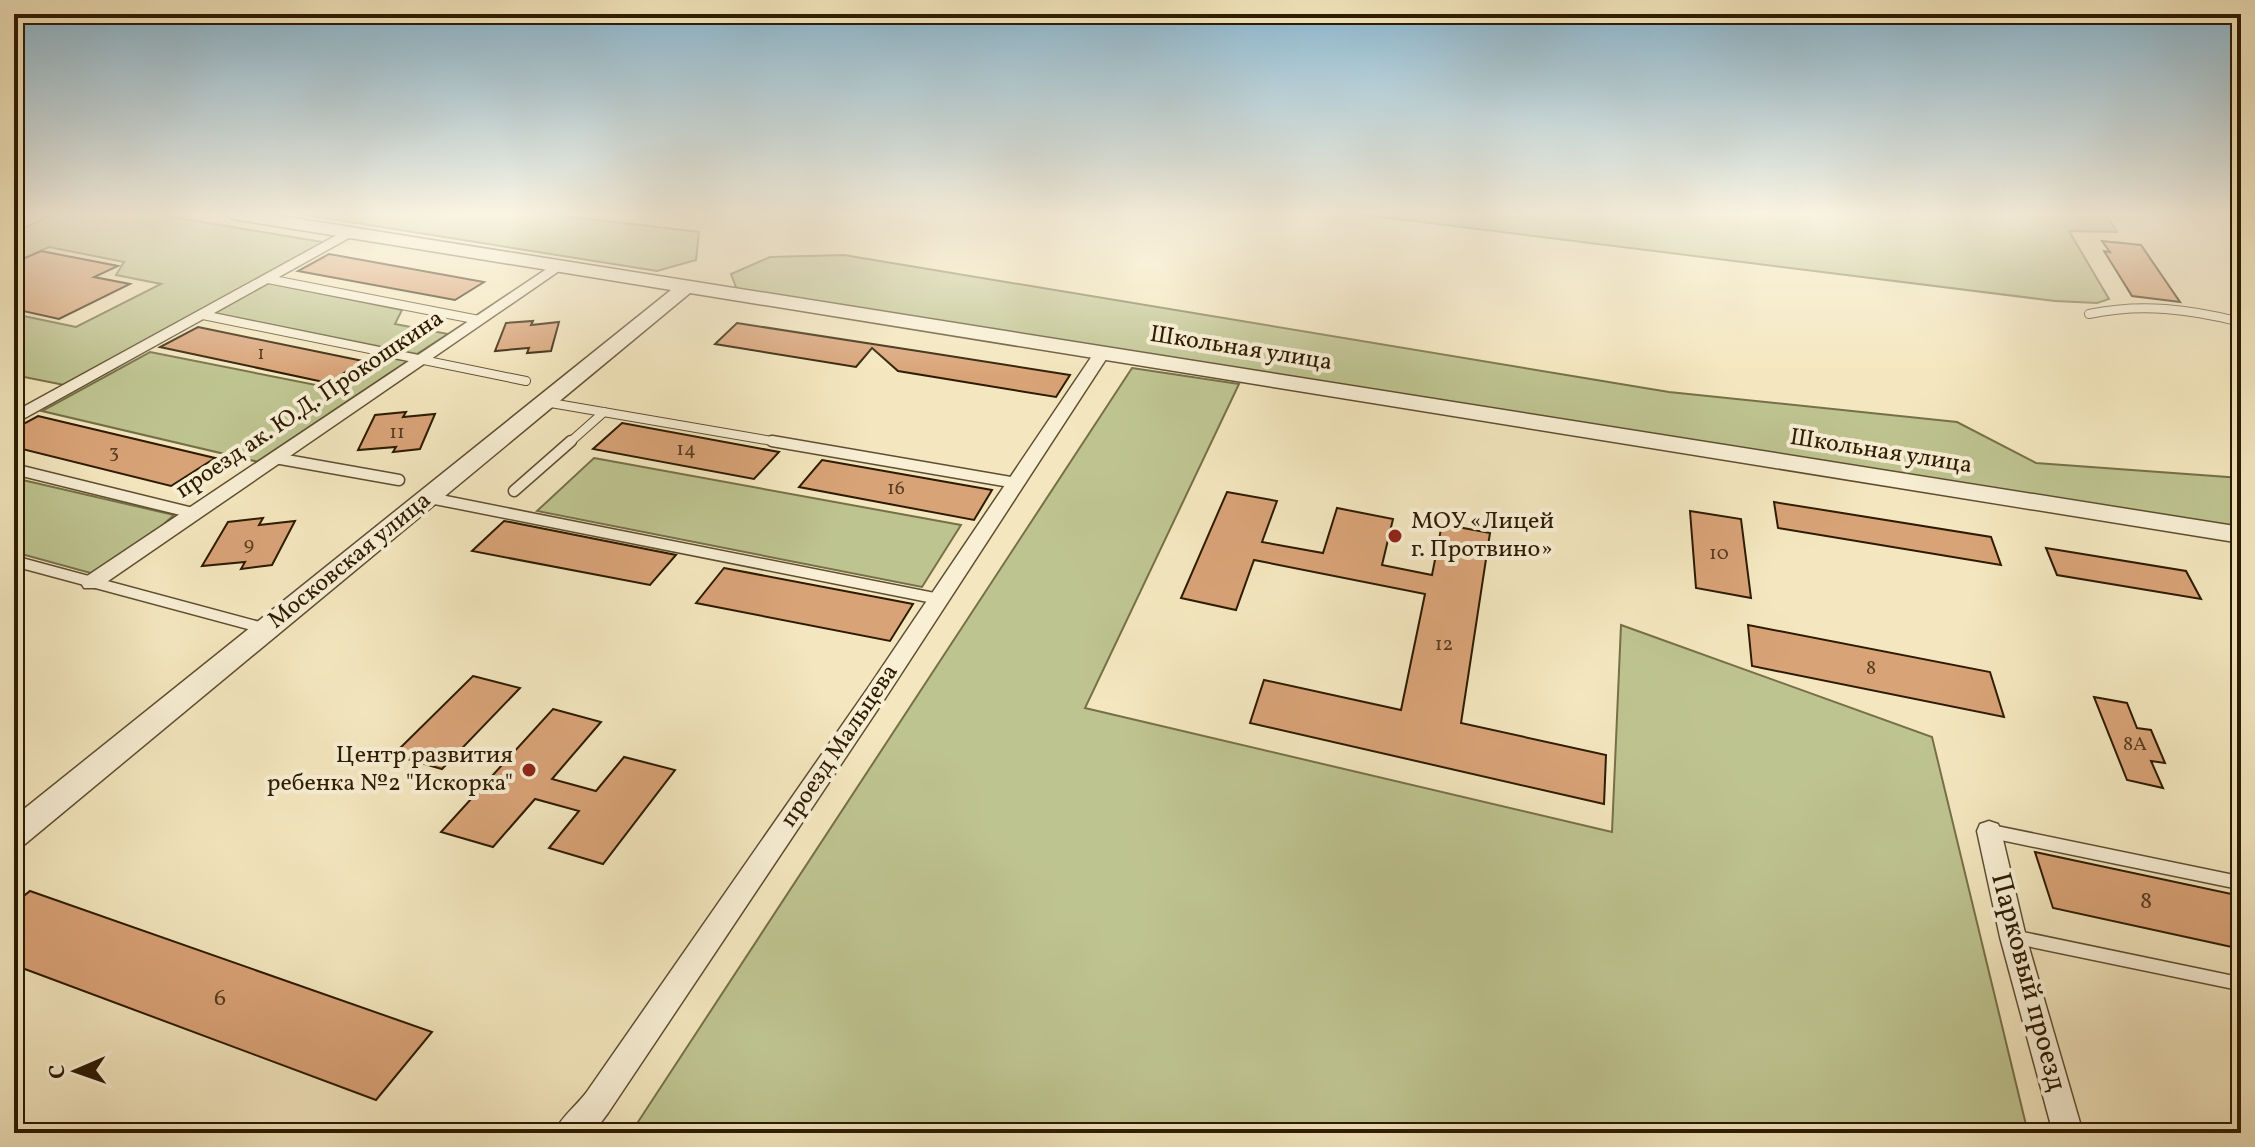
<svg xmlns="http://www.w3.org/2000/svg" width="2255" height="1147" viewBox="0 0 2255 1147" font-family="Vollkorn,serif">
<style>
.green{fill:#bec490;stroke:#767048;stroke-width:2}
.building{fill:#d9a378;stroke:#2d1b01;stroke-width:2}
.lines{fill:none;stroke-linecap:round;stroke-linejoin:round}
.service-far2-casing{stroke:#5f4e30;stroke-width:10}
.service-far1-casing{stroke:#5f4e30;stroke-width:13}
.service-casing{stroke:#5f4e30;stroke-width:16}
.minor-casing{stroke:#5f4e30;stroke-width:3}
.tertiary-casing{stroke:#5f4e30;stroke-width:3}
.service-far2{stroke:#f8efd5;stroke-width:8}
.service-far1{stroke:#f8efd5;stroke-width:10}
.service{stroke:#f8efd5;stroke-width:13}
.minor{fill:#f8efd5;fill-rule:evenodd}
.tertiary{fill:#f8efd5;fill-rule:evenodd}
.poi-dot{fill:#8f2418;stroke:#f8efd5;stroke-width:3}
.labels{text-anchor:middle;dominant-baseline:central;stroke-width:8;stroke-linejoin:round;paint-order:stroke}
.far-number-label{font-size:18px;fill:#583d1f}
.number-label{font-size:20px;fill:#583d1f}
.street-label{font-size:24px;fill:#2d1b01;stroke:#f8efd5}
.poi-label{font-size:24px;fill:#2d1b01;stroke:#f8efd5;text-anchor:start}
.near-number-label{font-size:24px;fill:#583d1f}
.near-street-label{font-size:28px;fill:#2d1b01;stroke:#f8efd5}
</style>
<rect width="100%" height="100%" fill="#f4e7bf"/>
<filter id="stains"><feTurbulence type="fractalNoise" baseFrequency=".0025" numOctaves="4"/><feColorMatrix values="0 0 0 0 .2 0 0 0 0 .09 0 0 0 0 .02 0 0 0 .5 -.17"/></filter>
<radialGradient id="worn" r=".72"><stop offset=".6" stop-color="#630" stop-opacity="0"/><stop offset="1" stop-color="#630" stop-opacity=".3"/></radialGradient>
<!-- green -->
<g class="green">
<polygon points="52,214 155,214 328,243 69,386 14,375 14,314 76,327 161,284 116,275 124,262 49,247 14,263 14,231"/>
<polygon points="300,214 547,214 699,232 696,260 657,271"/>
<polygon points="1358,214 2106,214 2117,232 2069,231 2109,299 2097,303 2055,301"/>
<polygon points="844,255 1669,392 1957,422 2036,463 2241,478 2241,530 739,295 731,274 770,257"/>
<polygon points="268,283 402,310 395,324 448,334 417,354 215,313"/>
<polygon points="150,352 341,390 389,358 413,362 263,463 42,411"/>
<polygon points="1132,368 1239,384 1085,708 1612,832 1621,625 1932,737 2028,1133 636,1133 634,1128"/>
<polygon points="594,458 961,525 922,587 537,511"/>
<polygon points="14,478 174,515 147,539 94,574 14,552"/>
</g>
<!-- building -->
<g class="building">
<polygon points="2102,241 2141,245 2180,302 2132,296 2104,251 2110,252"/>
<polygon points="41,251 118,266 94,277 130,284 59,319 14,309 14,263"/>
<polygon points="329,254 484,282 455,300 298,271"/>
<polygon points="533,321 531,325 559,322 551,351 527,353 529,348 495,351 506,323"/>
<polygon points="737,323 918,351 1070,375 1056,397 898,371 872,348 856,367 715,344"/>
<polygon points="198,327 363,361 328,383 160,347"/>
<polygon points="406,412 403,417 435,414 420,449 393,452 396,447 358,450 375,415"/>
<polygon points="38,416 215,458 171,486 14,447 14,429"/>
<polygon points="622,423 779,452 754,479 593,449"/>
<polygon points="822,460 992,490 974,520 799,487"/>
<polygon points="1227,492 1277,501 1262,542 1323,553 1337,508 1393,519 1382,565 1432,575 1442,524 1490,533 1461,723 1606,755 1604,804 1250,723 1264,680 1401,710 1425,594 1254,560 1236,610 1181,598"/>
<polygon points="1774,502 1991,537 2001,565 1778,528"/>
<polygon points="1690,511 1741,519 1751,598 1696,588"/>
<polygon points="263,518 259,525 295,521 272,565 241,569 245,562 202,566 228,522"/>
<polygon points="504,521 510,522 676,555 650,585 472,551"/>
<polygon points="2046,548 2186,571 2201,599 2057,575"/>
<polygon points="724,568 913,604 890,641 696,603"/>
<polygon points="1748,625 1990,672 2004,717 1752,666"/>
<polygon points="473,676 520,688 442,769 393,755"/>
<polygon points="2094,697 2127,703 2137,728 2151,730 2165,763 2151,761 2163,788 2127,780"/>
<polygon points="553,709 601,722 552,779 596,791 624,757 675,770 603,864 549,848 579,811 535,799 493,847 441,832"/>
<polygon points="2035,852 2241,896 2241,949 2053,908"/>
<polygon points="30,891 432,1032 376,1100 14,965 14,904"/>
</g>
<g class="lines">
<defs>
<g id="service-far2">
<polyline points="268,279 479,320"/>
<path d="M 2089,314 C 2142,303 2189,309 2241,322"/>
<polyline points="203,315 526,381"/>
<polyline points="545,402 784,443"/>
<polyline points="569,443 604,412"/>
</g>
<g id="service-far1">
<polyline points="772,441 1016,483"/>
<polyline points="275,458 399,480"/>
<polyline points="14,469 193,513"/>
<polyline points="514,491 571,441"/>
<polyline points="430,498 939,599"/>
<polyline points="14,561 263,628"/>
</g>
<g id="service">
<polyline points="1989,831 2241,883"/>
<polyline points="2015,937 2241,984"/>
</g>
<g id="minor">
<polygon points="33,214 51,214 14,232 14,223"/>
<polygon points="346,230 358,233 14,424 14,412"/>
<polygon points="557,262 564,266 562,269 98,588 84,588 81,583 84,578"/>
<path d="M 1102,348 L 1110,353 L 884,700 L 608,1113 L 593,1133 L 554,1133 C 560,1118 576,1106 586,1093 L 868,688 L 1096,350 Z"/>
<polygon points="1989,821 1998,824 2001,831 2026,937 2083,1133 2053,1133 2000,937 1977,831 1980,824"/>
</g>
<polygon id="tertiary" points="225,214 268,214 2241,527 2241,543 690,293 25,844 14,848 14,817 671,290 233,219"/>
</defs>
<!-- service-far2 casing -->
<use href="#service-far2" class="service-far2-casing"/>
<!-- service-far1 casing -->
<use href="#service-far1" class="service-far1-casing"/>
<!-- service casing -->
<use href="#service" class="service-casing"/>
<!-- minor casing -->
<use href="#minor" class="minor-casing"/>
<!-- tertiary casing -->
<use href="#tertiary" class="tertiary-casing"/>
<!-- service-far2 -->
<use href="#service-far2" class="service-far2"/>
<!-- service-far1 -->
<use href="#service-far1" class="service-far1"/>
<!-- service -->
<use href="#service" class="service"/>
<!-- minor -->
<use href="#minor" class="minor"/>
<!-- tertiary -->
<use href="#tertiary" class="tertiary"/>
</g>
<!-- sky -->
<linearGradient id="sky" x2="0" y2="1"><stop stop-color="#89b8d3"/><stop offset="0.57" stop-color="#faf4e2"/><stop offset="1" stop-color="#faf4e2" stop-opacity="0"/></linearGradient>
<rect width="2255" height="375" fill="url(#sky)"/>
<!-- markers -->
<g class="poi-dot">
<circle cx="1395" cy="536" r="8"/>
<circle cx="529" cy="770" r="8"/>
</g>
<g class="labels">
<!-- far-number labels -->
<g class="far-number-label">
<text x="261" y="354">1</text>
</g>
<!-- number labels -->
<g class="number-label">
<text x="397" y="433">11</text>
<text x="686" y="450">14</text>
<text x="114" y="453">3</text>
<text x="896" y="489">16</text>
<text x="249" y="545">9</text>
<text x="1719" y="554">10</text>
<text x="1444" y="645">12</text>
<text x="1871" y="669">8</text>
<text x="2135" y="745">8А</text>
</g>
<!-- street labels -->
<g class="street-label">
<text transform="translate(1241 349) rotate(9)">Школьная улица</text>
<text transform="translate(310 405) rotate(-34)">проезд ак. Ю.Д. Прокошкина</text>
<text transform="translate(1881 452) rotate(9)">Школьная улица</text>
<text transform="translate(350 561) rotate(-39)">Московская улица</text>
<text transform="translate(840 746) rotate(-56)">проезд Мальцева</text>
</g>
<!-- poi labels -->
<g class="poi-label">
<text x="1411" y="522">МОУ «Лицей<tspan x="1411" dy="28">г. Протвино»</tspan></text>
<text x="513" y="756" text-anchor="end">Центр развития<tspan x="513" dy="28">ребенка №2 "Искорка"</tspan></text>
</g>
<!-- near-number labels -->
<g class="near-number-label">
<text x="2146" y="902">8</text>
<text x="220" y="999">6</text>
</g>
<!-- near-street labels -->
<g class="near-street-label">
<text transform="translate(2028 982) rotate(75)">Парковый проезд</text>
</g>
</g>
<!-- margin -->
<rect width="2255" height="1147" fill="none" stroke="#f4e7bf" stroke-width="48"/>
<rect x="16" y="16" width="2223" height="1115" fill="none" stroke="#2d1b01" stroke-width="4"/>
<rect x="24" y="24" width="2207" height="1099" fill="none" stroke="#2d1b01" stroke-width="2"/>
<!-- north arrow -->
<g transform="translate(76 1071) rotate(268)" stroke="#f8efd5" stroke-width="6" paint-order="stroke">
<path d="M0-6L14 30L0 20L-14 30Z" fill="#2d1b01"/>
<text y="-12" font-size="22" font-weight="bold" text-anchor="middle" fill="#2d1b01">С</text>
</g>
<rect width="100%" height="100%" filter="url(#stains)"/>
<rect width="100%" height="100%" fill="url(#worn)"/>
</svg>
